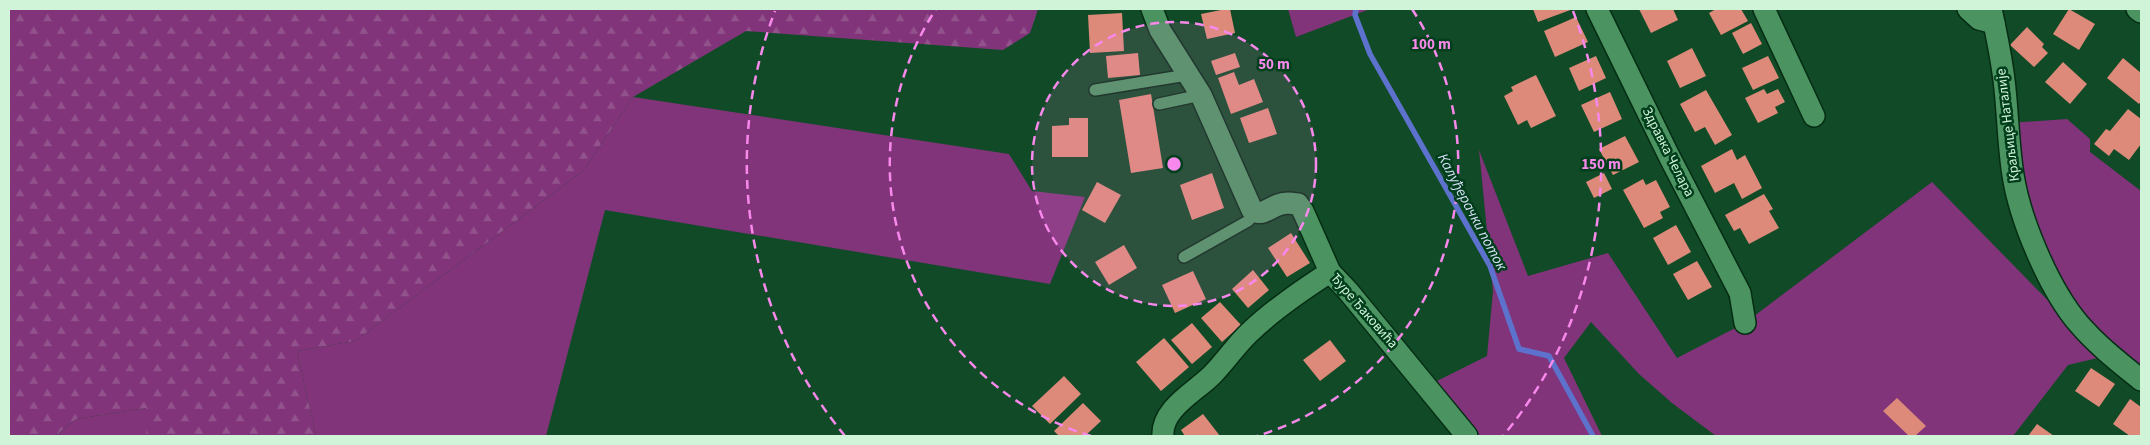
<svg xmlns="http://www.w3.org/2000/svg" width="2150" height="445" viewBox="0 0 2150 445" font-family="'Source Sans 3',sans-serif">
<style>
.grass{fill:#81347a}
.forest{fill:url(#forest-firs)}
.lines{fill:none;stroke-linecap:round;stroke-linejoin:round}
.stream{stroke:#5d72cc;stroke-width:5.5}
.building{fill:#dd8a7a}
.service-casing{stroke:#052d14;stroke-width:14}
.minor-casing{stroke:#052d14;stroke-width:24}
.service{stroke:#4b9360;stroke-width:11}
.minor{stroke:#4b9360;stroke-width:21}
.ring{fill:none;stroke:#f888eb;stroke-width:2.5;stroke-dasharray:9 6}
.labels{text-anchor:middle;dominant-baseline:central;stroke-width:5;stroke-linejoin:round;paint-order:stroke}
.street-label{font-size:14px;fill:#d0f4d7;stroke:#013f1c}
.water-label{font-size:15px;font-style:italic;fill:#d7def6;stroke:#013f1c}
.centre{fill:#f888eb;stroke:#013f1c;stroke-width:2.5}
.ring-label{font-size:15px;text-anchor:middle;font-weight:bold;fill:#f888eb;stroke:#013f1c;stroke-width:5;stroke-linejoin:round;paint-order:stroke}
</style>
<defs>
<pattern id="forest-firs" width="22" height="20" patternUnits="userSpaceOnUse" patternTransform="scale(1.25)"><rect width="22" height="20" fill="#81347a"/><path d="M5 1l3.5 6h-7zM16 11l3.5 6h-7z" fill="#92528c"/></pattern>
</defs>
<rect width="100%" height="100%" fill="#114a26"/>
<!-- grass -->
<g class="grass">
<polygon points="1288,9 1370,9 1296,37"/>
<polygon points="633,97 1009,154 1032,191 1085,197 1050,284 605,210 546,436 316,436 297,351 355,341 583,171"/>
<polygon points="2067,119 2090,139 2090,152 2141,191 2141,380 2110,355 2068,365 2013,436 1716,436 1672,403 1639,374 1591,322 1564,358 1602,436 1467,436 1427,386 1487,356 1493,291 1479,150 1528,276 1608,253 1677,358 1745,323 1932,182 2069,322 2041,260 2009,123"/>
<polygon points="146,408 146,436 55,436 76,419"/>
</g>
<!-- forest -->
<polygon class="forest" points="9,9 1038,9 1030,33 1003,50 746,31 633,97 583,171 355,341 297,351 316,436 146,436 146,408 76,419 55,436 9,436"/>
<g class="lines">
<!-- stream -->
<polyline class="stream" points="1356,9 1355,15 1370,54 1490,266 1519,349 1549,356 1593,436"/>
</g>
<!-- building -->
<g class="building">
<polygon points="1226,9 1230,9 1235,33 1207,39 1201,14"/>
<polygon points="1533,9 1573,9 1538,22"/>
<polygon points="1639,9 1673,9 1678,20 1651,33"/>
<polygon points="1716,9 1741,9 1748,21 1721,35 1709,13"/>
<polygon points="2069,9 2095,24 2079,50 2053,34"/>
<polygon points="1122,13 1124,51 1090,53 1088,15"/>
<polygon points="1576,17 1588,42 1555,57 1544,31"/>
<polygon points="1751,23 1762,44 1743,54 1732,33"/>
<polygon points="2027,27 2044,44 2042,47 2048,53 2034,67 2010,45"/>
<polygon points="1692,48 1706,76 1680,88 1667,61"/>
<polygon points="1138,53 1140,75 1108,78 1106,56"/>
<polygon points="1235,53 1240,67 1216,75 1211,61"/>
<polygon points="1596,56 1606,78 1579,91 1569,68"/>
<polygon points="1768,56 1779,78 1753,90 1742,68"/>
<polygon points="2123,58 2141,73 2141,101 2139,104 2107,78"/>
<polygon points="2063,62 2087,84 2070,104 2045,82"/>
<polygon points="1234,72 1239,85 1254,79 1263,102 1231,114 1218,78"/>
<polygon points="1536,75 1556,116 1531,128 1527,120 1518,125 1504,96 1513,91 1511,87"/>
<polygon points="1764,89 1767,94 1778,89 1785,102 1775,107 1778,113 1758,123 1745,98"/>
<polygon points="1706,90 1732,135 1715,145 1705,127 1695,132 1680,104"/>
<polygon points="1610,92 1622,119 1594,132 1581,105"/>
<polygon points="1151,94 1163,168 1131,173 1119,100"/>
<polygon points="1268,108 1277,134 1249,143 1240,118"/>
<polygon points="2128,109 2141,119 2141,144 2129,160 2114,149 2109,156 2094,144 2106,129 2110,131"/>
<polygon points="1069,118 1088,118 1088,157 1052,157 1052,126 1069,125"/>
<polygon points="1625,136 1639,162 1613,175 1599,149"/>
<polygon points="1732,149 1737,160 1745,155 1762,188 1742,199 1734,183 1715,193 1701,166"/>
<polygon points="1212,173 1224,208 1192,220 1180,185"/>
<polygon points="1604,173 1612,189 1594,198 1586,182"/>
<polygon points="1643,179 1646,185 1656,180 1670,207 1660,212 1663,218 1644,228 1623,190"/>
<polygon points="1097,182 1121,195 1105,223 1082,210"/>
<polygon points="1764,194 1773,209 1769,211 1779,228 1749,244 1740,228 1734,231 1725,215"/>
<polygon points="1676,225 1691,252 1668,265 1653,238"/>
<polygon points="1291,233 1310,263 1287,277 1268,248"/>
<polygon points="1124,245 1137,268 1109,285 1095,262"/>
<polygon points="1697,261 1712,287 1688,300 1673,274"/>
<polygon points="1253,270 1269,290 1248,308 1232,289"/>
<polygon points="1193,271 1206,299 1175,313 1162,285"/>
<polygon points="1220,302 1241,325 1222,342 1201,318"/>
<polygon points="1192,323 1212,347 1192,364 1171,340"/>
<polygon points="1164,338 1189,367 1161,391 1136,362"/>
<polygon points="1330,340 1346,361 1320,381 1303,360"/>
<polygon points="2091,368 2115,384 2099,407 2075,391"/>
<polygon points="1064,376 1081,394 1050,424 1032,406"/>
<polygon points="1897,398 1926,426 1915,436 1909,436 1883,411"/>
<polygon points="2130,399 2141,407 2141,436 2130,436 2113,424"/>
<polygon points="1083,403 1101,421 1085,436 1059,436 1054,431"/>
<polygon points="1203,414 1220,436 1185,436 1181,430"/>
<polygon points="2037,424 2054,436 2028,436"/>
</g>
<g class="lines">
<defs>
<g id="service">
<polyline points="1095,90 1187,75"/>
<polyline points="1159,104 1201,95"/>
<polyline points="1184,257 1248,221 1255,212"/>
</g>
<g id="minor">
<path d="M 1152,9 L 1160,30 L 1201,95 L 1252,210 C 1261,217 1269,208 1278,205 C 1285,202 1291,203 1298,204 L 1303,211 L 1330,272 L 1348,291 L 1467,436"/>
<polyline points="1597,9 1669,156 1740,293 1745,323"/>
<polyline points="1764,9 1814,116"/>
<polyline points="1968,9 1979,19 1994,23"/>
<path d="M 1991,9 C 1996,32 2001,56 2004,80 C 2008,112 2008,144 2013,175 C 2020,220 2049,289 2079,324 C 2097,345 2120,363 2141,380"/>
<polyline points="2137,9 2141,12"/>
<path d="M 1163,436 C 1161,409 1195,392 1212,375 C 1225,362 1236,345 1250,332 C 1274,309 1302,290 1330,272"/>
</g>
</defs>
<!-- service casing -->
<use href="#service" class="service-casing"/>
<!-- minor casing -->
<use href="#minor" class="minor-casing"/>
<!-- service -->
<use href="#service" class="service"/>
<!-- minor -->
<use href="#minor" class="minor"/>
</g>
<!-- distance rings -->
<circle cx="1174" cy="164" r="142" fill="#f888eb" fill-opacity=".12"/>
<g class="ring">
<circle cx="1174" cy="164" r="142"/>
<path d="M1091 436A284 284 0 0 1 936 9M1412 9A284 284 0 0 1 1257 436"/>
<path d="M845 436A427 427 0 0 1 775 11M1573 11A427 427 0 0 1 1503 436"/>
</g>
<g class="labels">
<!-- street labels -->
<g class="street-label">
<text transform="translate(2008 125) rotate(-97)">Краљице Наталије</text>
<text transform="translate(1668 152) rotate(63)">Здравка Челара</text>
<text transform="translate(1364 311) rotate(49)">Ђуре Ђаковића</text>
</g>
<!-- water labels -->
<g class="water-label">
<text transform="translate(1472 212) rotate(62)">Калуђерачки поток</text>
</g>
</g>
<circle cx="1174" cy="164" r="8" class="centre"/>
<g class="ring-label">
<text x="1431" y="49">100 m</text>
<text x="1274" y="69">50 m</text>
<text x="1601" y="169">150 m</text>
</g>
<!-- border -->
<rect width="2150" height="445" fill="none" stroke="#d0f4d7" stroke-width="20"/>
</svg>
